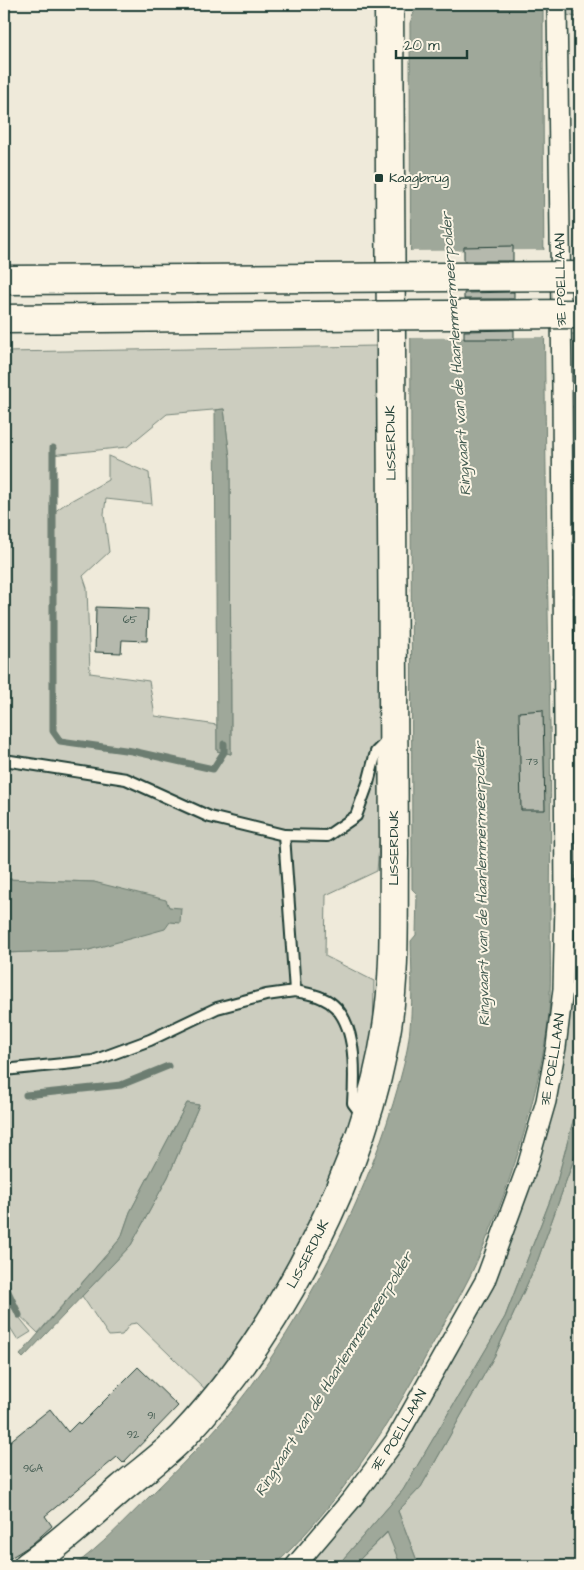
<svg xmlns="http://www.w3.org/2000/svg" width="584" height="1570" viewBox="0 0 584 1570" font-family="'Architects Daughter',sans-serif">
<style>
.green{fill:#cccdbf;stroke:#76857a;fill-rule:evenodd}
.water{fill:#9fa89a;stroke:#6c7d71}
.pier{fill:#efeada}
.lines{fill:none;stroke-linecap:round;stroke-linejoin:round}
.stream{stroke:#6c7d71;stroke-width:7}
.building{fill:#b5b9ad;stroke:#1f3d34}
.lane-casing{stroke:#1f3d34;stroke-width:14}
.street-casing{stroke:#1f3d34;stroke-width:22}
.secondary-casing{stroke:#1f3d34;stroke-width:31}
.highway-casing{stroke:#1f3d34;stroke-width:31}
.lane{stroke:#fcf5e5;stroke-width:10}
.street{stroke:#fcf5e5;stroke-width:19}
.secondary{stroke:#fcf5e5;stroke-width:28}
.highway{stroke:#fcf5e5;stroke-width:28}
.highway-bridge-casing{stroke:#1f3d34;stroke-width:31;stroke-linecap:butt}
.highway-bridge{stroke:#fcf5e5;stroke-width:28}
.poi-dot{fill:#1f3d34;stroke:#fcf5e5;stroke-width:2}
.labels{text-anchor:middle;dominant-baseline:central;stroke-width:4;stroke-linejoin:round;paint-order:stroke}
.number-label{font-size:11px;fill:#445c52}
.poi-label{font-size:14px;fill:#1f3d34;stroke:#fcf5e5;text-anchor:start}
.street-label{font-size:14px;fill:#1f3d34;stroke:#fcf5e5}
.water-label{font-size:15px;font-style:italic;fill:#455d53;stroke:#fcf5e5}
</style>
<rect width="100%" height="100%" fill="#efeada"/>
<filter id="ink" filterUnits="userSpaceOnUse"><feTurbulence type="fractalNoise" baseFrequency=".02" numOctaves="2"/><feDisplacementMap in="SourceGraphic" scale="10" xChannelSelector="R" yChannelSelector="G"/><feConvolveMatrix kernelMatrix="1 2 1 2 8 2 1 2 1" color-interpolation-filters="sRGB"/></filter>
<g filter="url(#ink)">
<!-- green -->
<g class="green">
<polygon points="567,4 580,4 580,18 567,15"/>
<polygon points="570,334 580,334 580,381 571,375"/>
<path d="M 377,346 L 383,797 L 377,871 L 326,895 L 325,956 L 374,981 L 373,1039 L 346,1150 L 263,1312 L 207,1391 L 137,1323 L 130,1324 L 122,1335 L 109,1336 L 82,1296 L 131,1245 L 168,1177 L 199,1105 L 187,1103 L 130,1212 L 121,1238 L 38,1333 L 11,1307 L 31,1332 L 18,1340 L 6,1321 L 4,1311 L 4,953 L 89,950 L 169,922 L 181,909 L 169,907 L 94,882 L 4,879 L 4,738 L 9,740 L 4,617 L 4,352 ZM 224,409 L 230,458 L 231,754 L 217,751 L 217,725 L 155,716 L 149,681 L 90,673 L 87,588 L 83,576 L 109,552 L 104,514 L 106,499 L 152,504 L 149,473 L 108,456 L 108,480 L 65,504 L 50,515 L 51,455 L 127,447 L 167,414 Z"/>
<polygon points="580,401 580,1095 556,1185 505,1317 403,1490 337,1566 309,1566 385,1470 455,1355 490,1284 559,1076 571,411 575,404"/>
<polygon points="580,1142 580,1566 419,1566 398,1511 421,1487 495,1355 537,1262"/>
<polygon points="388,1532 401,1566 353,1566"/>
</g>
<!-- water -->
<g class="water">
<path d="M 417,4 L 543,4 C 543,226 545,448 549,670 C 551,752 551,835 550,917 C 550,960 553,1006 544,1048 C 530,1125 504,1204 471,1274 C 459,1299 444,1323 431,1347 C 388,1427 340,1503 274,1566 L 73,1566 C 101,1547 126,1519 151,1495 C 191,1456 232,1415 264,1368 C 325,1279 378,1170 404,1064 C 414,1024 412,982 411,941 L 416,935 L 417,894 L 412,889 L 410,23 Z"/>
<polygon points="224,409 230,458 231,754 217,751 215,410"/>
<polygon points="4,617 9,741 4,738"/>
<polygon points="4,879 94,882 166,900 169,907 181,908 180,923 170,922 165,929 89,950 4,953"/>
<polygon points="580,1095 580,1142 537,1262 495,1355 421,1487 398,1511 419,1566 401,1566 387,1532 353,1566 337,1566 403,1490 505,1317 556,1185"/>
<polygon points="187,1103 199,1105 168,1177 131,1245 23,1358 20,1355 121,1238 130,1212"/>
</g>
<!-- pier -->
<polygon class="pier" points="546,250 546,337 409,338 409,251"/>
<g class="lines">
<!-- stream -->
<g class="stream">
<polyline points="53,448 53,731 60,741 132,751 213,769 224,752 224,744"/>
<polyline points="26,1095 121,1085 168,1066"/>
<polyline points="4,1283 19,1315"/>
</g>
</g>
<!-- building -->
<g class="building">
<polygon points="513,246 513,261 464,261 464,247"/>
<polygon points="514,292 514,299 464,299 464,293"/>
<polygon points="514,330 514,339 464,339 464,331"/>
<polygon points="96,607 148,609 147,641 122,640 121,653 95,652"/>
<polygon points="543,710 545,810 521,810 519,712"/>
<polygon points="138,1367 178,1406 123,1463 117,1457 45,1516 52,1526 31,1545 4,1562 4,1446 50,1409 68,1432 78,1422 80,1425"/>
</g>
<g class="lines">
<defs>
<g id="lane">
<polyline points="4,760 126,779 210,817 284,835"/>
<polyline points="4,1070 93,1061 150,1040 217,1008 266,995 295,991"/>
<path d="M 362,1115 L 353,1103 C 355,1071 358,1013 322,998 C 314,994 304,993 295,991 L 284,835 L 327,836 L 356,816 L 368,783 L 376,752 L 389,739"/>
</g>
<g id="street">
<path id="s1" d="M 295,1566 L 352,1499 L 395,1441 L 485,1281 L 527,1167 L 546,1101 L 556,1047 L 563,989 L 565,903 L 562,387 L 557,4"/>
</g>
<g id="secondary">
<path id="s2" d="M 28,1566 C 61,1543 91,1515 122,1488 C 142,1471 165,1455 183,1436 C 279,1334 366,1167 387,1027 C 396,970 393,911 394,854 L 389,4"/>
</g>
<g id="highway">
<polyline points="4,280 196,279"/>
<polyline points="4,319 197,317"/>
</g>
</defs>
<!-- lane casing -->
<use href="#lane" class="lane-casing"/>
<!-- street casing -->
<use href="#street" class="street-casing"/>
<!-- secondary casing -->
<use href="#secondary" class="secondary-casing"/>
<!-- highway casing -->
<use href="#highway" class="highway-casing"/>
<!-- lane -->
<use href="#lane" class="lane"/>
<!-- street -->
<use href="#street" class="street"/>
<!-- secondary -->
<use href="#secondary" class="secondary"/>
<!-- highway -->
<use href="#highway" class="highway"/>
<defs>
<g id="highway-bridge">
<polyline points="196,279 580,276"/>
<polyline points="197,317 580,314"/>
</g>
</defs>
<!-- highway-bridge casing -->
<use href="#highway-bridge" class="highway-bridge-casing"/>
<!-- highway-bridge -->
<use href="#highway-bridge" class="highway-bridge"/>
</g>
</g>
<!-- markers -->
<rect class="poi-dot" x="374" y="173" width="10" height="10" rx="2.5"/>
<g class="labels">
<!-- number labels -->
<g class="number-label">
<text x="130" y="619">65</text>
<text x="532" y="761">73</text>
<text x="151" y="1415">91</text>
<text x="133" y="1434">92</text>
<text x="33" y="1468">96A</text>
</g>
<!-- poi labels -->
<g class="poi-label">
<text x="389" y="178">Kaagbrug</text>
</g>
<!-- street labels -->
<g class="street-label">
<text transform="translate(561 280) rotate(-91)">3E POELLAAN</text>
<text transform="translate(391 443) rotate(-91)">LISSERDIJK</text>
<text transform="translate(394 848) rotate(-90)">LISSERDIJK</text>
<text stroke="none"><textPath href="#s1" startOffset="576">3E POELLAAN</textPath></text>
<text stroke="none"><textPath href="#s2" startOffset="424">LISSERDIJK</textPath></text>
<text stroke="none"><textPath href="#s1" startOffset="171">3E POELLAAN</textPath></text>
</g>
<!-- water labels -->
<g class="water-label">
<text transform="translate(456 354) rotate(-94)">Ringvaart van de Haarlemmermeerpolder</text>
<text transform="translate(482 884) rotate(-91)">Ringvaart van de Haarlemmermeerpolder</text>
<text transform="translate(334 1374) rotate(-58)">Ringvaart van de Haarlemmermeerpolder</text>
</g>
</g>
<!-- margin -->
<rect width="584" height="1570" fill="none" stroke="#fcf5e5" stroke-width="20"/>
<rect x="10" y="10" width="564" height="1550" fill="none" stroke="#1f3d34" stroke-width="2" filter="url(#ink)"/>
<!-- scale -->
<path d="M396 50v8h71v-8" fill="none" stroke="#1f3d34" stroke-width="2.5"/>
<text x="404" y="50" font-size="15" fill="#1f3d34" stroke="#fcf5e5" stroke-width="4" paint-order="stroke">20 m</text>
</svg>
